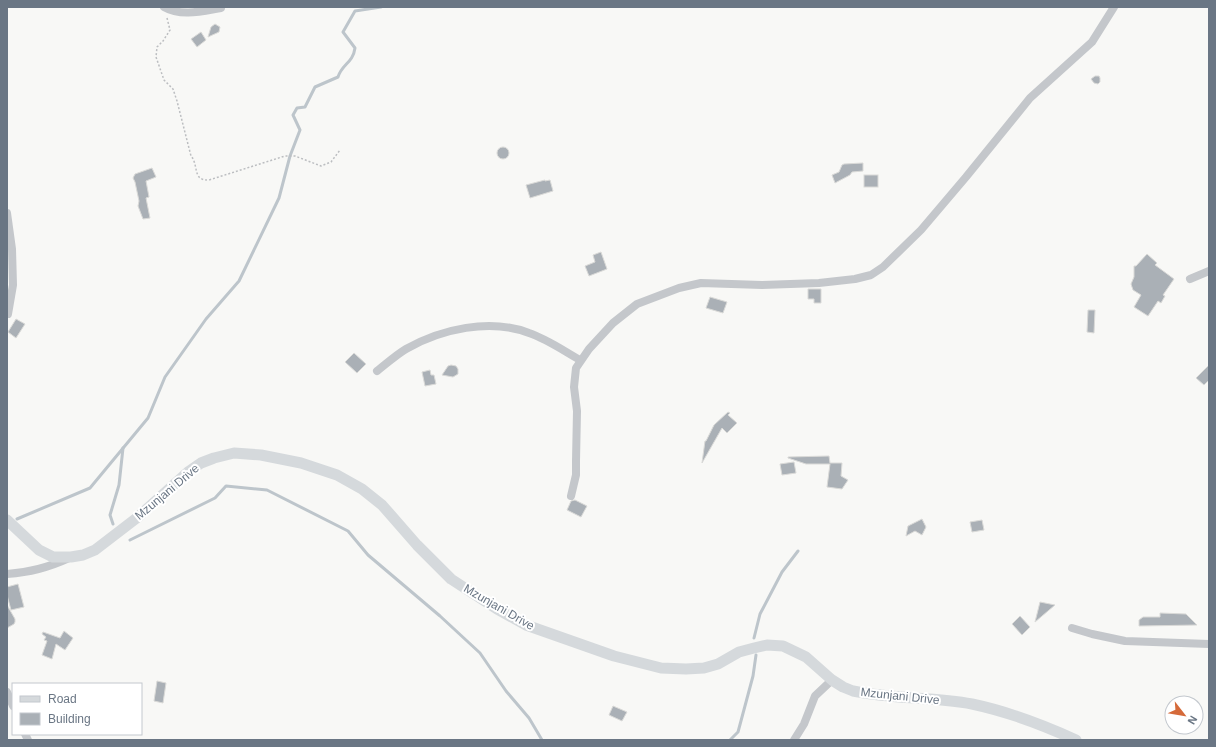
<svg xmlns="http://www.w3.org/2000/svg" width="1216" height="747" viewBox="0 0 1216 747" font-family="Helvetica,sans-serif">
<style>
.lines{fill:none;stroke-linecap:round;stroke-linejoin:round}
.stream{stroke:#bdc5cb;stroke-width:3}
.building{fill:#aab0b6;stroke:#dadad8}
.path{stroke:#bcbec1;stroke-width:1.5;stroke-dasharray:2 2;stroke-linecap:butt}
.minor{stroke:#c4c7cb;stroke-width:8}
.secondary{stroke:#d5d9dc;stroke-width:11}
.labels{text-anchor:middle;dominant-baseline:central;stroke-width:4;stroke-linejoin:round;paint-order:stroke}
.street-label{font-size:12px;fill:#6a7684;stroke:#fff}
</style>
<rect width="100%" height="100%" fill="#f8f8f6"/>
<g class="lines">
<!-- stream -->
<g class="stream">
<path d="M 17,519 L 90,488 L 148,418 L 165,377 L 206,319 L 239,281 L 279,198 L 290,156 L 300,130 L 293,115 L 297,108 L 305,107 L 315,87 L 338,77 C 342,64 353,63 355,48 L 343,32 L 355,11 L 381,7"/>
<polyline points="113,524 110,515 119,485 123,448"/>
<polyline points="130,540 215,498 226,486 267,490 348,531 368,555 440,616 480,653 506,691 529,718 542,740"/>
<polyline points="754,638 760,614 782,572 798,551"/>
<polyline points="730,740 738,732 753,676 756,655"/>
</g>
</g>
<!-- building -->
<g class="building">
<polygon points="215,24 220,27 219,32 208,37 211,27"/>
<polygon points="201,32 206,40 197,47 191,39"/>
<polygon points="1095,76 1099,76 1100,78 1100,82 1098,84 1094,83 1091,79"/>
<circle cx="503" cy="153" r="6"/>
<polygon points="863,163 863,171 852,172 850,175 835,183 832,175 839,172 842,165 844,164"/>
<polygon points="152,168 156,177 146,181 149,197 146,198 150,218 143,219 138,206 139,201 135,182 133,178 135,174"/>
<rect x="864" y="175" width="14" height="12"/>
<polygon points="545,180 545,181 550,180 553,191 530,198 526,185"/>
<polygon points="601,252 607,269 589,276 585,266 595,262 593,255"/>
<polygon points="1147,254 1157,263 1155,265 1174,279 1163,295 1165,296 1161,303 1158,301 1148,316 1134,307 1141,295 1133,290 1131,284 1134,277 1134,266 1136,266"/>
<polygon points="808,289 821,289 821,303 814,303 814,299 808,299"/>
<polygon points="710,297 727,302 723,313 706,308"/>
<polygon points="1088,310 1095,310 1094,333 1087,332"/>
<polygon points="16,319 25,324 16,338 8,332"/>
<polygon points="354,353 366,364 357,373 345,362"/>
<polygon points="451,365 456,366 458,369 458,374 453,377 442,375 448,366"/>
<polygon points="1209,365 1209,380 1204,385 1196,378"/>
<polygon points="430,370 431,375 434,375 436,384 425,386 422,372"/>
<polygon points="728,412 730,413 728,415 737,423 727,433 722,428 702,463 705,441 706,441 714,425"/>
<polygon points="829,456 830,463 842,463 841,476 848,480 842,489 827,487 830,464 806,464 788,458 788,457"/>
<polygon points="794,462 796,473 782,475 780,464"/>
<polygon points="575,500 587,506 581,517 567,510 571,501"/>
<polygon points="922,519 926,527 922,535 915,531 906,536 908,526"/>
<polygon points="982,520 984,530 972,532 970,522"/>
<polygon points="18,584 24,607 11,610 7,595 7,587"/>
<polygon points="1040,602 1055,605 1035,622"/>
<polygon points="7,605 15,619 15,622 14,624 7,628"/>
<polygon points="1160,613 1186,614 1197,625 1139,626 1139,620 1143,617 1160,617"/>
<polygon points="1020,616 1030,627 1022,635 1012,624"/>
<polygon points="64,631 73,638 65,650 56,644 52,659 42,655 47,641 44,640 46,637 42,634 43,632 60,638"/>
<polygon points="157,681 166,683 163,703 154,701"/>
<polygon points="613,706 627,712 622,721 609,715"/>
</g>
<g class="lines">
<!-- path -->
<path class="path" d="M 167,18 L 170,30 L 163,41 L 157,47 L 156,57 L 164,80 L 173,89 L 177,101 L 191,156 C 199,165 192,181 209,180 L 285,156 L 295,156 L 321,166 L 331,162 L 340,150"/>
<!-- minor -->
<g class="minor">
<path d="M 164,7 C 181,17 203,11 221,8"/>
<polyline points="7,213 12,249 13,285 8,314"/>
<polyline points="1190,279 1209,271"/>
<path d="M 377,371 C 386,364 396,355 406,349 C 441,329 490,318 529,333 C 547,339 564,351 580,360"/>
<polyline points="571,496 576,475 576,461 577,411 574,387 576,368 589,349 613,323 637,304 679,288 701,283 762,285 819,283 855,279 871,275 883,267 921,230 966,177 1030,98 1092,42 1114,7"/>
<path d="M 7,574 C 30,572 47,568 69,558"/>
<polyline points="1072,628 1092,634 1125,641 1209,644"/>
<polyline points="7,692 13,706"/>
<polyline points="25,734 28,740"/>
<polyline points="794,740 804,724 815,696 832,680"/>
</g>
<!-- secondary -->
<path class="secondary" d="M 7,520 L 39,550 L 53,557 L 71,557 L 83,555 L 95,550 L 138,517 L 188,472 L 201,463 L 214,458 L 234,453 L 261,455 L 301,463 L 337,475 L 362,489 L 382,505 L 417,545 L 451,579 L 497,609 L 526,625 L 614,656 L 661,668 L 686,669 L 704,668 L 718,664 L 739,652 L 754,648 L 767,645 L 783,646 L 806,657 L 832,680 L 843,687 L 853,691 C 892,699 933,697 972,704 C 1010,712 1041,724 1076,740"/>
</g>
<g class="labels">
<!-- street labels -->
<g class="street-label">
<text transform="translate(167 492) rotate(-40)">Mzunjani Drive</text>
<text transform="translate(499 607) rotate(30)">Mzunjani Drive</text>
<text transform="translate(900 696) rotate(6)">Mzunjani Drive</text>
</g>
</g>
<!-- border -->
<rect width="1216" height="747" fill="none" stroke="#6a7684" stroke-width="16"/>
<!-- legend -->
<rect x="12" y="683" width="130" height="52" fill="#ffffff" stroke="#c3c8ce"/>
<rect x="20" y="696" width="20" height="6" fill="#d5d9dc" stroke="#c3c8ce"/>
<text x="48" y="703" font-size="12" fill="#6a7684">Road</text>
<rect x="20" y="713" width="20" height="12" fill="#aab0b6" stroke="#c3c8ce"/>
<text x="48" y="723" font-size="12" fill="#6a7684">Building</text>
<!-- north arrow -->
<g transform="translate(1184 715) rotate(121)"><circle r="19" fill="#ffffff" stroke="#c3c8ce"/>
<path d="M0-3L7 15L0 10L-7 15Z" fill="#d56a3a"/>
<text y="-6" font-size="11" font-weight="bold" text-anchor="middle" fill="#6a7684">N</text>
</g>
</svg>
